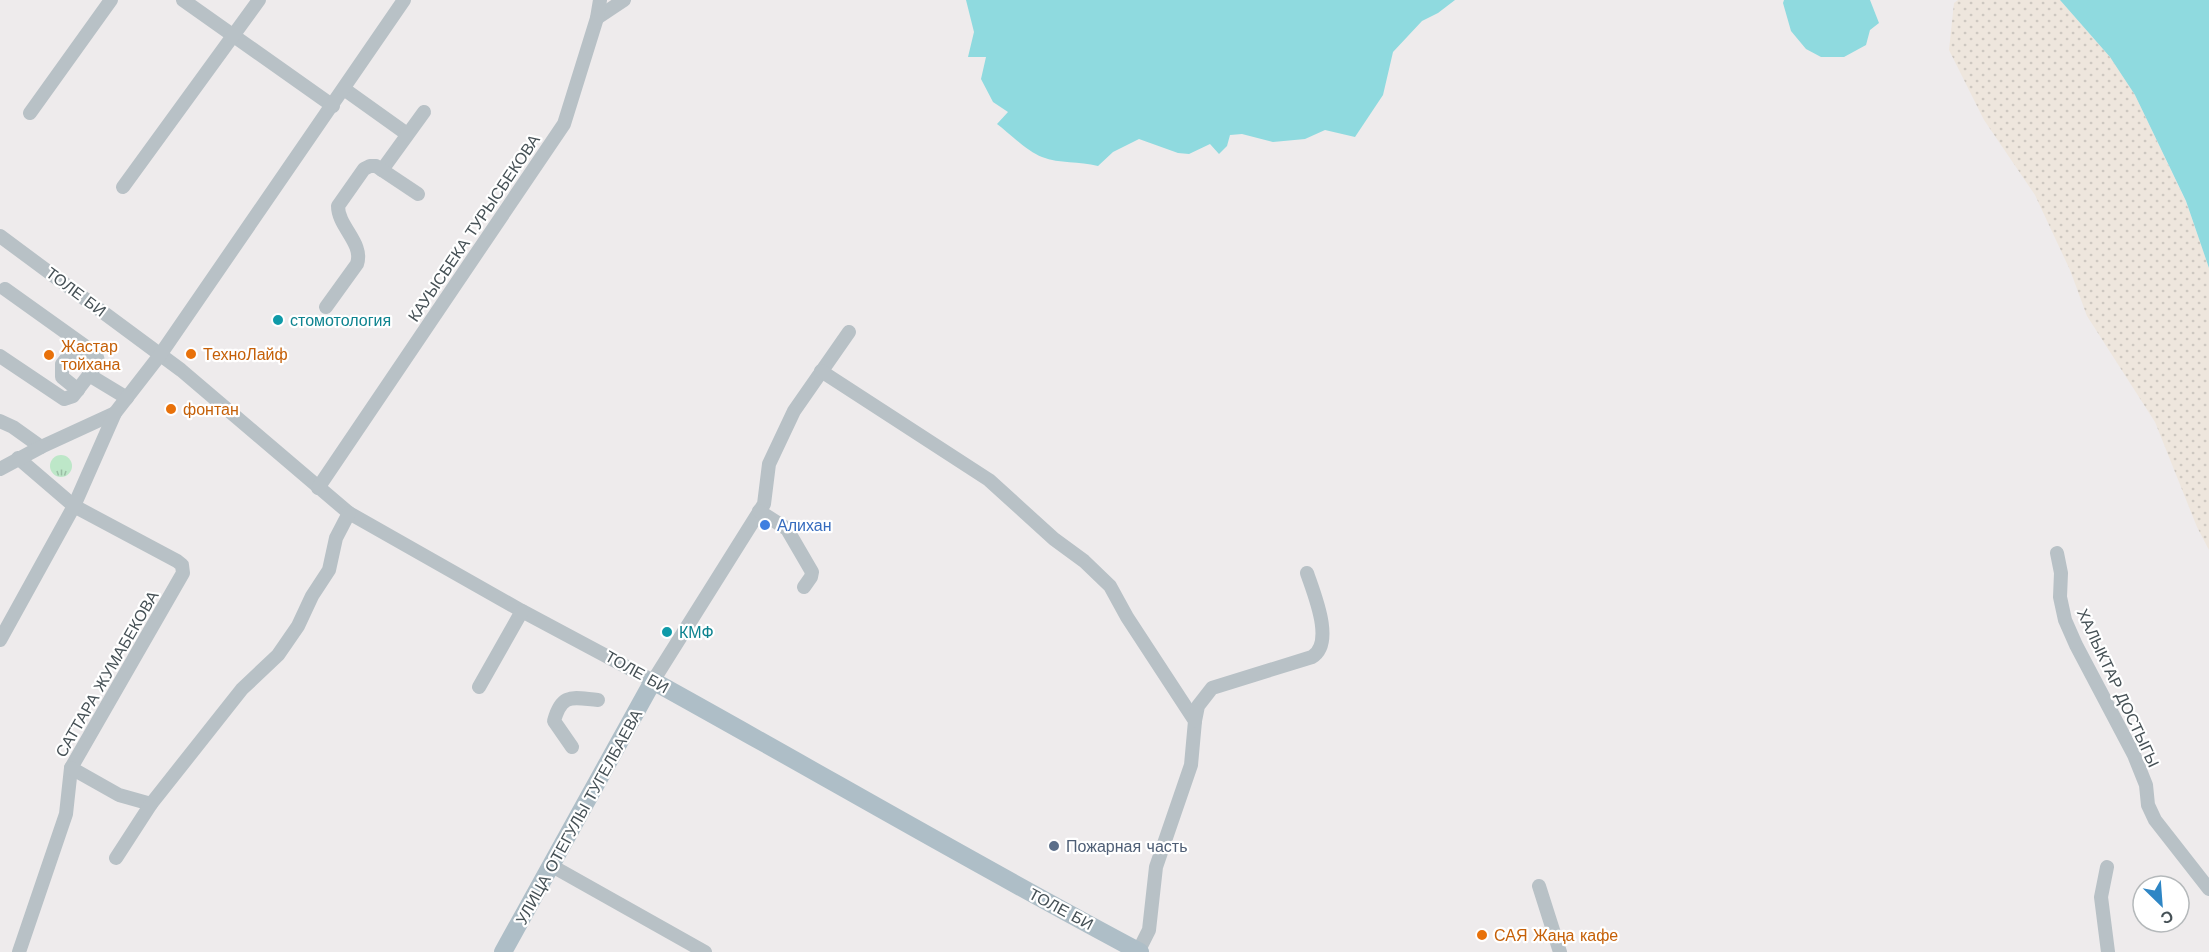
<svg xmlns="http://www.w3.org/2000/svg" width="2209" height="952" viewBox="0 0 2209 952" font-family="'Work Sans',sans-serif">
<style>
.grass{fill:url(#grass-tufts)}
.sand{fill:url(#sand-dots)}
.water{fill:#8fdadf}
.lines{fill:none;stroke-linecap:round;stroke-linejoin:round}
.minor{stroke:#b8c1c6;stroke-width:14}
.major{stroke:#aebec7;stroke-width:18}
.culture-dot{fill:#0f9aa8;stroke:#fff;stroke-width:2}
.food-dot{fill:#e8710a;stroke:#fff;stroke-width:2}
.shop-dot{fill:#3f7fe0;stroke:#fff;stroke-width:2}
.service-dot{fill:#5c6f8a;stroke:#fff;stroke-width:2}
.labels{text-anchor:middle;dominant-baseline:central;stroke-width:4.5;stroke-linejoin:round;paint-order:stroke}
.street-label{font-size:16px;fill:#465156;stroke:#fff}
.culture-label{font-size:16px;fill:#0d838f;stroke:#fff;text-anchor:start}
.food-label{font-size:16px;fill:#c56008;stroke:#fff;text-anchor:start}
.shop-label{font-size:16px;fill:#366cbe;stroke:#fff;text-anchor:start}
.service-label{font-size:16px;fill:#4e5e75;stroke:#fff;text-anchor:start}
</style>
<defs>
<pattern id="grass-tufts" width="24" height="20" patternUnits="userSpaceOnUse" patternTransform="scale(1.5)"><rect width="24" height="20" fill="#bde7c8"/><path d="M3 7l-1-3M5 7V3M7 7l1-3M15 17l-1-3M17 17v-4M19 17l1-3" fill="none" stroke="#9bbea5"/></pattern>
<pattern id="sand-dots" width="8" height="8" patternUnits="userSpaceOnUse" patternTransform="scale(1.5)"><rect width="8" height="8" fill="#eee6dd"/><path d="M2 2h.1M6 6h.1" fill="none" stroke="#cdc7c0" stroke-width="1.8" stroke-linecap="round"/></pattern>
</defs>
<rect width="100%" height="100%" fill="#eeebec"/>
<!-- grass -->
<circle class="grass" cx="61" cy="466" r="11"/>
<!-- sand -->
<polygon class="sand" points="1958,0 2060,0 2110,57 2135,95 2186,202 2209,268 2209,550 2197,527 2155,422 2087,316 2070,270 2035,195 1984,120 1949,50 1954,3"/>
<!-- water -->
<g class="water">
<path d="M 966,0 L 1455,0 L 1438,13 L 1422,21 L 1393,52 L 1383,95 L 1355,137 L 1325,130 L 1305,139 L 1273,142 L 1242,134 L 1230,135 L 1227,146 L 1219,154 L 1210,144 L 1189,154 L 1178,153 L 1139,139 L 1113,152 L 1098,166 C 1079,161 1060,164 1042,157 C 1028,152 1010,134 997,124 L 1008,112 L 993,102 L 981,79 L 986,57 L 968,57 L 974,32 Z"/>
<polygon points="1784,0 1870,0 1879,23 1870,30 1866,45 1844,57 1821,57 1806,49 1791,31 1783,3"/>
<polygon points="2060,0 2209,0 2209,268 2186,201 2135,95 2110,57"/>
</g>
<g class="lines">
<!-- minor -->
<g class="minor">
<polyline points="183,0 333,106"/>
<polyline points="597,18 624,0"/>
<polyline points="344,89 407,134"/>
<polyline points="30,113 111,0"/>
<polyline points="382,170 424,112"/>
<polyline points="123,187 259,0"/>
<polyline points="0,236 181,370 349,513 522,611 653,681 764,504 769,464 794,411 849,332"/>
<polyline points="5,289 96,354 98,361 89,375"/>
<path d="M 326,307 L 357,264 C 364,243 338,227 338,206 L 364,169 L 370,166 L 376,166 L 418,194"/>
<polyline points="0,356 64,399 73,396 89,375 127,398"/>
<polyline points="821,371 989,480 1054,539 1084,561 1110,586 1127,617 1195,721 1191,765 1156,867 1149,930 1138,952"/>
<polyline points="78,390 62,377 62,364 66,359 79,356 94,368"/>
<polyline points="0,421 13,427 41,447"/>
<polyline points="18,458 74,506 177,561 182,565 183,573 71,768 66,814 19,952"/>
<polyline points="0,469 41,447 115,413"/>
<polyline points="318,488 564,124 597,18 600,0"/>
<polyline points="759,511 787,529 812,572 811,577 804,587"/>
<polyline points="2057,553 2061,573 2060,597 2065,620 2076,645 2134,755 2146,785 2148,805 2155,820 2209,889"/>
<polyline points="0,640 74,506 115,413 160,355 404,0"/>
<polyline points="479,687 522,611"/>
<path d="M 1195,721 L 1198,706 L 1212,688 L 1312,657 C 1335,643 1314,594 1307,573"/>
<path d="M 572,747 L 554,721 C 562,692 573,698 598,700"/>
<polyline points="71,768 119,795 151,804"/>
<polyline points="116,858 151,804 242,689 278,655 298,626 312,596 329,570 336,538 349,513"/>
<polyline points="552,866 705,952"/>
<polyline points="2107,867 2101,897 2108,952"/>
<polyline points="1539,886 1560,952"/>
</g>
<!-- major -->
<path class="major" d="M 503,952 L 653,681 C 816,771 976,865 1140,952"/>
</g>
<!-- markers -->
<g class="culture-dot">
<circle cx="278" cy="320" r="6"/>
<circle cx="667" cy="632" r="6"/>
</g>
<g class="food-dot">
<circle cx="191" cy="354" r="6"/>
<circle cx="49" cy="355" r="6"/>
<circle cx="171" cy="409" r="6"/>
<circle cx="1482" cy="935" r="6"/>
</g>
<circle class="shop-dot" cx="765" cy="525" r="6"/>
<circle class="service-dot" cx="1054" cy="846" r="6"/>
<g class="labels">
<!-- street labels -->
<g class="street-label">
<text transform="translate(474 228) rotate(-56)">КАУЫСБЕКА ТУРЫСБЕКОВА</text>
<text transform="translate(76 292) rotate(37)">ТОЛЕ БИ</text>
<text transform="translate(637 672) rotate(29)">ТОЛЕ БИ</text>
<text transform="translate(107 674) rotate(-60)">САТТАРА ЖУМАБЕКОВА</text>
<text transform="translate(2118 688) rotate(65)">ХАЛЫКТАР ДОСТЫГЫ</text>
<text transform="translate(579 817) rotate(-61)">УЛИЦА ОТЕГУЛЫ ТУГЕЛБАЕВА</text>
<text transform="translate(1061 909) rotate(28)">ТОЛЕ БИ</text>
</g>
<!-- culture labels -->
<g class="culture-label">
<text x="290" y="320">стомотология</text>
<text x="679" y="632">КМФ</text>
</g>
<!-- food labels -->
<g class="food-label">
<text x="61" y="346">Жастар<tspan x="61" dy="18">тойхана</tspan></text>
<text x="203" y="354">ТехноЛайф</text>
<text x="183" y="409">фонтан</text>
<text x="1494" y="935">САЯ Жаңа кафе</text>
</g>
<!-- shop labels -->
<g class="shop-label">
<text x="777" y="525">Алихан</text>
</g>
<!-- service labels -->
<g class="service-label">
<text x="1066" y="846">Пожарная часть</text>
</g>
</g>
<!-- north arrow -->
<g transform="translate(2161 904) rotate(155)"><circle r="28" fill="#ffffff" stroke="#b5b9bb" stroke-width="1.5"/>
<path d="M0-4.5L10 22L0 15L-10 22Z" fill="#2e86c5"/>
<text y="-9" font-size="16" font-weight="bold" text-anchor="middle" fill="#465156">С</text>
</g>
</svg>
